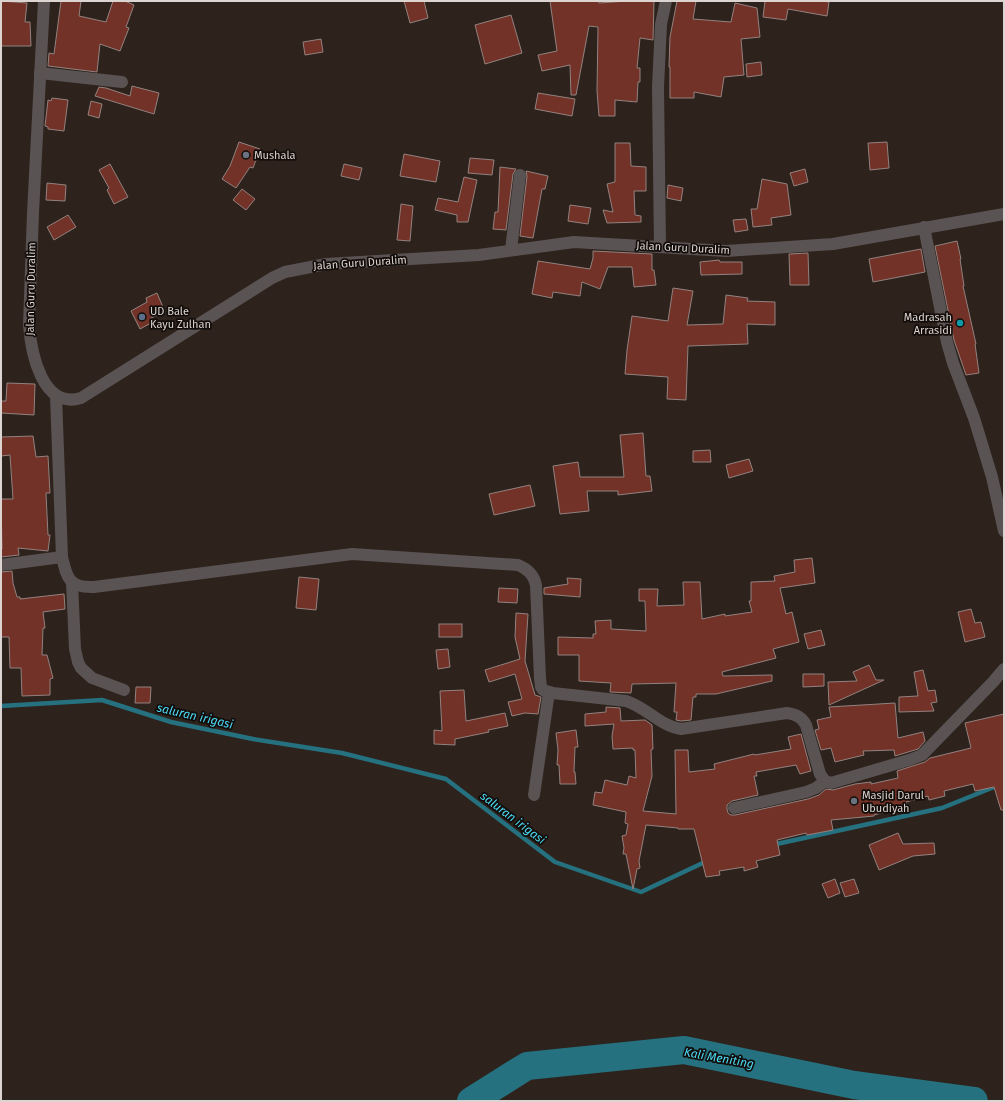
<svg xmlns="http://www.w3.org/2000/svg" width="1005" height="1102" viewBox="0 0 1005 1102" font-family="'Fira Sans',sans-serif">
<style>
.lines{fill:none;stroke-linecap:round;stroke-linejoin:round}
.stream{stroke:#26717f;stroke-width:4.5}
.river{stroke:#26717f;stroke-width:28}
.building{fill:#733228;stroke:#92827f}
.street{stroke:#5a5353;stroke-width:12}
.worship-dot{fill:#6b7280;stroke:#120d0a;stroke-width:1.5}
.service-dot{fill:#5c6f8a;stroke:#120d0a;stroke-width:1.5}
.culture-dot{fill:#0f9aa8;stroke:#120d0a;stroke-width:1.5}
.labels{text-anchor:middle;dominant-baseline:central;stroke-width:3.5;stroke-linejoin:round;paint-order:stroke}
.poi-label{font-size:11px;fill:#dbd4d0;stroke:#120d0a;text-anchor:start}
.street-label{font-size:11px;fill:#dbd4d0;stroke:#120d0a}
.water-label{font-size:12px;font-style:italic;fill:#4bd9f3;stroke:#120d0a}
</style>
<rect width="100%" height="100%" fill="#2d221c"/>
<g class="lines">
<!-- stream -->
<g class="stream">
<polyline points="1,706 102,700 171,722 253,739 342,753 446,779 555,862 641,892 707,861"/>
<polyline points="772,845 942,808 1004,783"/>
</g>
<!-- river -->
<polyline class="river" points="471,1101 527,1066 684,1050 854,1085 974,1101"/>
</g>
<!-- building -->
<g class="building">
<polygon points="1,1 27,3 25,22 30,22 31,46 1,46"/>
<polygon points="61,1 81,1 79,16 106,22 113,1 125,1 134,5 126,27 129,28 120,51 100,44 97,72 48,66 49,53 54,54"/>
<polygon points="404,1 424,1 428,18 410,23"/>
<polygon points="550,1 598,1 599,3 627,1 654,1 653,40 640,38 637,68 640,68 640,82 638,82 637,102 615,100 615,116 599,116 597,91 598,27 589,26 576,95 571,95 570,65 542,71 538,55 557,51"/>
<polygon points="677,1 696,1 693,19 731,22 735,3 757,8 760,37 741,39 744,75 724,77 721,97 694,92 694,98 670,98 670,67 669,67 670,37"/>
<polygon points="765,1 820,1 829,2 827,16 788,9 786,20 763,17"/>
<polygon points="511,15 522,53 485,64 475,25"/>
<polygon points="321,39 323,52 305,55 303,42"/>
<polygon points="761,62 762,75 747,77 746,64"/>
<polygon points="132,86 159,93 154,114 95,96 99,87 106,88 130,96"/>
<polygon points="538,93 575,99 572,116 535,109"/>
<polygon points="52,98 68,100 64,131 48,129 48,127 45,126 48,100 51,101"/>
<polygon points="91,101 102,104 99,118 88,115"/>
<polygon points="239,142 260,149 253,168 250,167 236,188 222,179 230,166"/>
<polygon points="887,142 889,168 870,170 868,143"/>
<polygon points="615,143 630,143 631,166 646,167 646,191 634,191 635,215 641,216 641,222 607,223 603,210 613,212 607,184 615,182"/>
<polygon points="404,154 440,161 436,182 400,176"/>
<polygon points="470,158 494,160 492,175 468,173"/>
<polygon points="110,164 128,197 114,204 107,190 109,188 99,170"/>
<polygon points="344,164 362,168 359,180 341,176"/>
<polygon points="500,167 516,169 513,174 506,230 493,229 495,212 498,212"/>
<polygon points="805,169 808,182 794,186 790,173"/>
<polygon points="526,171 548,176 545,189 542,189 533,238 520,236 527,176"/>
<polygon points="464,177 477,180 468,222 457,222 457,215 435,210 438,198 458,202"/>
<polygon points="762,179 787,184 791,215 771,218 772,225 753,227 751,209 757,209"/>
<polygon points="47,183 66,185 65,201 46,200"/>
<polygon points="668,185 683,188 681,201 667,198"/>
<polygon points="242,189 255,199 246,210 233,200"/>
<polygon points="401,204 413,206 410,241 397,240"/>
<polygon points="570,205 591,208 588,224 568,221"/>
<polygon points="68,215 76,227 54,240 47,227"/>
<polygon points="746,219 748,230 735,232 733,220"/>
<polygon points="957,241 961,259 960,259 964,286 963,286 976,344 975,344 979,373 966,375 954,340 935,246"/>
<polygon points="921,249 925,272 873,282 869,259"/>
<polygon points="593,251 652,254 652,270 654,270 656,285 634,287 632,267 608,267 600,289 582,282 580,296 553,292 552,298 532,294 538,261 590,269 593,258"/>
<polygon points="808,253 809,285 790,285 789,254"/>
<polygon points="719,260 720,262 742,262 742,274 701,275 700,262"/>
<polygon points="673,288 693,291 687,325 723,324 726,295 748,298 747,301 775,302 775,325 747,324 748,344 688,346 686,400 667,399 668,377 625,374 627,350 632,316 668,321"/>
<polygon points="157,293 165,312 151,318 153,322 140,329 131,311 147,302 146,298"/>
<polygon points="7,383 35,384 34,415 1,413 1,401 6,401"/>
<polygon points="643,433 646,476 650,476 652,491 618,495 618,491 587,491 589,511 560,514 553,466 578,462 580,477 624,477 620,435"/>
<polygon points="33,436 36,457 48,456 50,493 46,493 48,535 50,535 48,551 18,548 19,555 1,557 1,549 2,549 1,499 13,499 10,455 1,456 1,437"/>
<polygon points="710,450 711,462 693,462 693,451"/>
<polygon points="749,459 753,471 729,478 726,465"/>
<polygon points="530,485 535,506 494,515 489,494"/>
<polygon points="812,558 815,583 780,588 786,614 792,612 799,642 773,649 776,658 722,672 723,676 772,675 772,681 716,694 696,694 696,697 693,697 691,720 681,721 676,720 677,712 674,712 676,683 632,684 631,693 610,692 611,683 579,681 579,655 558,655 558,637 593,638 593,634 596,634 595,621 611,620 611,629 646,631 645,601 639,601 639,589 658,589 657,606 684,605 683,582 700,582 702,619 725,614 725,616 752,612 749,601 751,601 751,582 775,581 774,576 795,572 794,560"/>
<polygon points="12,571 13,583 17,597 20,597 20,599 64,594 65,609 43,612 45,628 43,628 42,655 47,655 53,678 50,679 50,695 22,696 21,668 10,668 9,637 1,637 1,572"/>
<polygon points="299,577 319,579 316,610 296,608"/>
<polygon points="567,578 581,579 580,597 544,594 544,588 568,584"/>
<polygon points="499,588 518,589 517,603 498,602"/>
<polygon points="971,609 975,623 981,622 985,637 965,642 958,612"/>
<polygon points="516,613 528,614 525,661 535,695 541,697 538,714 525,713 512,716 508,702 522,699 515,674 489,682 485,670 520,659 515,637"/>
<rect x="439" y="624" width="23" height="13"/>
<polygon points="821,630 825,645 808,649 804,634"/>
<polygon points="448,649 450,667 438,669 436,650"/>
<polygon points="869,665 876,680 884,680 829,705 828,682 857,681 853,672"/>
<polygon points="923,670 928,691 935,690 937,702 931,703 934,711 899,712 899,697 918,696 914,672"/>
<polygon points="803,674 824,674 824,686 803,687"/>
<polygon points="136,687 151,687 150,703 135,703"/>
<polygon points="464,690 466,721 505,713 508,726 488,730 489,732 455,739 455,745 434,744 434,730 442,731 440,691"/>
<polygon points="895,703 898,738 923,732 925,741 918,749 895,756 894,750 863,751 864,755 835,762 831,748 821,750 815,730 819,729 817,720 831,717 829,707"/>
<polygon points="606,707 620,708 621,721 645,720 652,725 653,749 651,750 652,776 643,811 676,814 675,750 688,750 689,772 715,769 714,764 754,754 755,755 791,749 788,737 801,734 811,771 800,774 796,765 756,772 757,776 754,776 758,795 732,801 727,805 727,809 728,813 731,815 735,815 808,799 819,795 826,789 833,790 855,784 871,782 871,784 898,778 897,771 925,762 930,758 971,748 965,723 1004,714 1004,810 1001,810 994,787 975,791 973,784 944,791 945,796 929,800 928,796 906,802 907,806 874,815 874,816 831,820 833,830 807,835 806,833 777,840 780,855 756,861 758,867 744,871 744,867 719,871 720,875 706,877 694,829 678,829 678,828 646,825 639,861 640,868 637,869 633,889 626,854 623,854 624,848 622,836 626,835 628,824 625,823 626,812 593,805 595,792 602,793 605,780 627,785 629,776 636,778 635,750 633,750 633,748 613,749 612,736 614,724 585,726 585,714 606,712"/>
<polygon points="576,730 578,747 575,747 574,772 575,772 576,784 560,784 559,765 557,765 558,750 556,733"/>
<polygon points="898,833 903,844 934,843 935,854 913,856 879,870 869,845"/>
<polygon points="835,879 840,893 828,898 822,884"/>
<polygon points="854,879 859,893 845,897 840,883"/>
</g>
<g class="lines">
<!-- street -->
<g class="street">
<path d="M 44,1 L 33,213 L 29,325 C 31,352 42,410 81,398 L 272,278 L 285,272 L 326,264 L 479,255 L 574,242 L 726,251 L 833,244 L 1004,214"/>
<polyline points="40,73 122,82"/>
<polyline points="924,227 947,342 953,363 974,418 992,477 1004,531"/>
<polyline points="660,247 658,87 661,24 666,1"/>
<polyline points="511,250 520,175"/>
<path d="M 56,396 L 62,557 C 67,578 69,588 94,587 L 352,554 L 518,565 C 528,569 534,575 536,585 L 540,678 L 541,687 L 543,690 L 553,693 L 626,701 C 646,707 660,726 681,729 L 787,713 C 796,714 802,717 806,725 L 820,774 L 825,781 L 831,783 L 909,760 L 922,755 L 993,682 L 1004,669"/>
<polyline points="1,565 62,557"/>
<polyline points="72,582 75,649 78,662 81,668 92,678 124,690"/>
<polyline points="534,795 549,692"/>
<polyline points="734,808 806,792 816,788 825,781"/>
</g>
</g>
<!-- markers -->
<g class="worship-dot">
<circle cx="246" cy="155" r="4"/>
<circle cx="854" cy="801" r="4"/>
</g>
<circle class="service-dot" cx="142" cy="317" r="4"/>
<circle class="culture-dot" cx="960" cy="323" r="4"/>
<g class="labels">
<!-- poi labels -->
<g class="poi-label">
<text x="254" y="155">Mushala</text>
<text x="150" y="311">UD Bale<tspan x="150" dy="13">Kayu Zulhan</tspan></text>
<text x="952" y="317" text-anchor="end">Madrasah<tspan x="952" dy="13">Arrasidi</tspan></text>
<text x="862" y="795">Masjid Darul<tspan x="862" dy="13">Ubudiyah</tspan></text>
</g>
<!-- street labels -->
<g class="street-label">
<text transform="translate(683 248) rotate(3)">Jalan Guru Duralim</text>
<text transform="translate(360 263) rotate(-4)">Jalan Guru Duralim</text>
<text transform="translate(31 289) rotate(-89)">Jalan Guru Duralim</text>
</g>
<!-- water labels -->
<g class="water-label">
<text transform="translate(195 716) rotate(13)">saluran irigasi</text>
<text transform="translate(513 818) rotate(37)">saluran irigasi</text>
<text transform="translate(719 1058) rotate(10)">Kali Meniting</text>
</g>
</g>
<!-- border -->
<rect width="1005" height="1102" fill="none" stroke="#dbd4d0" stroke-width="4"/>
</svg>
